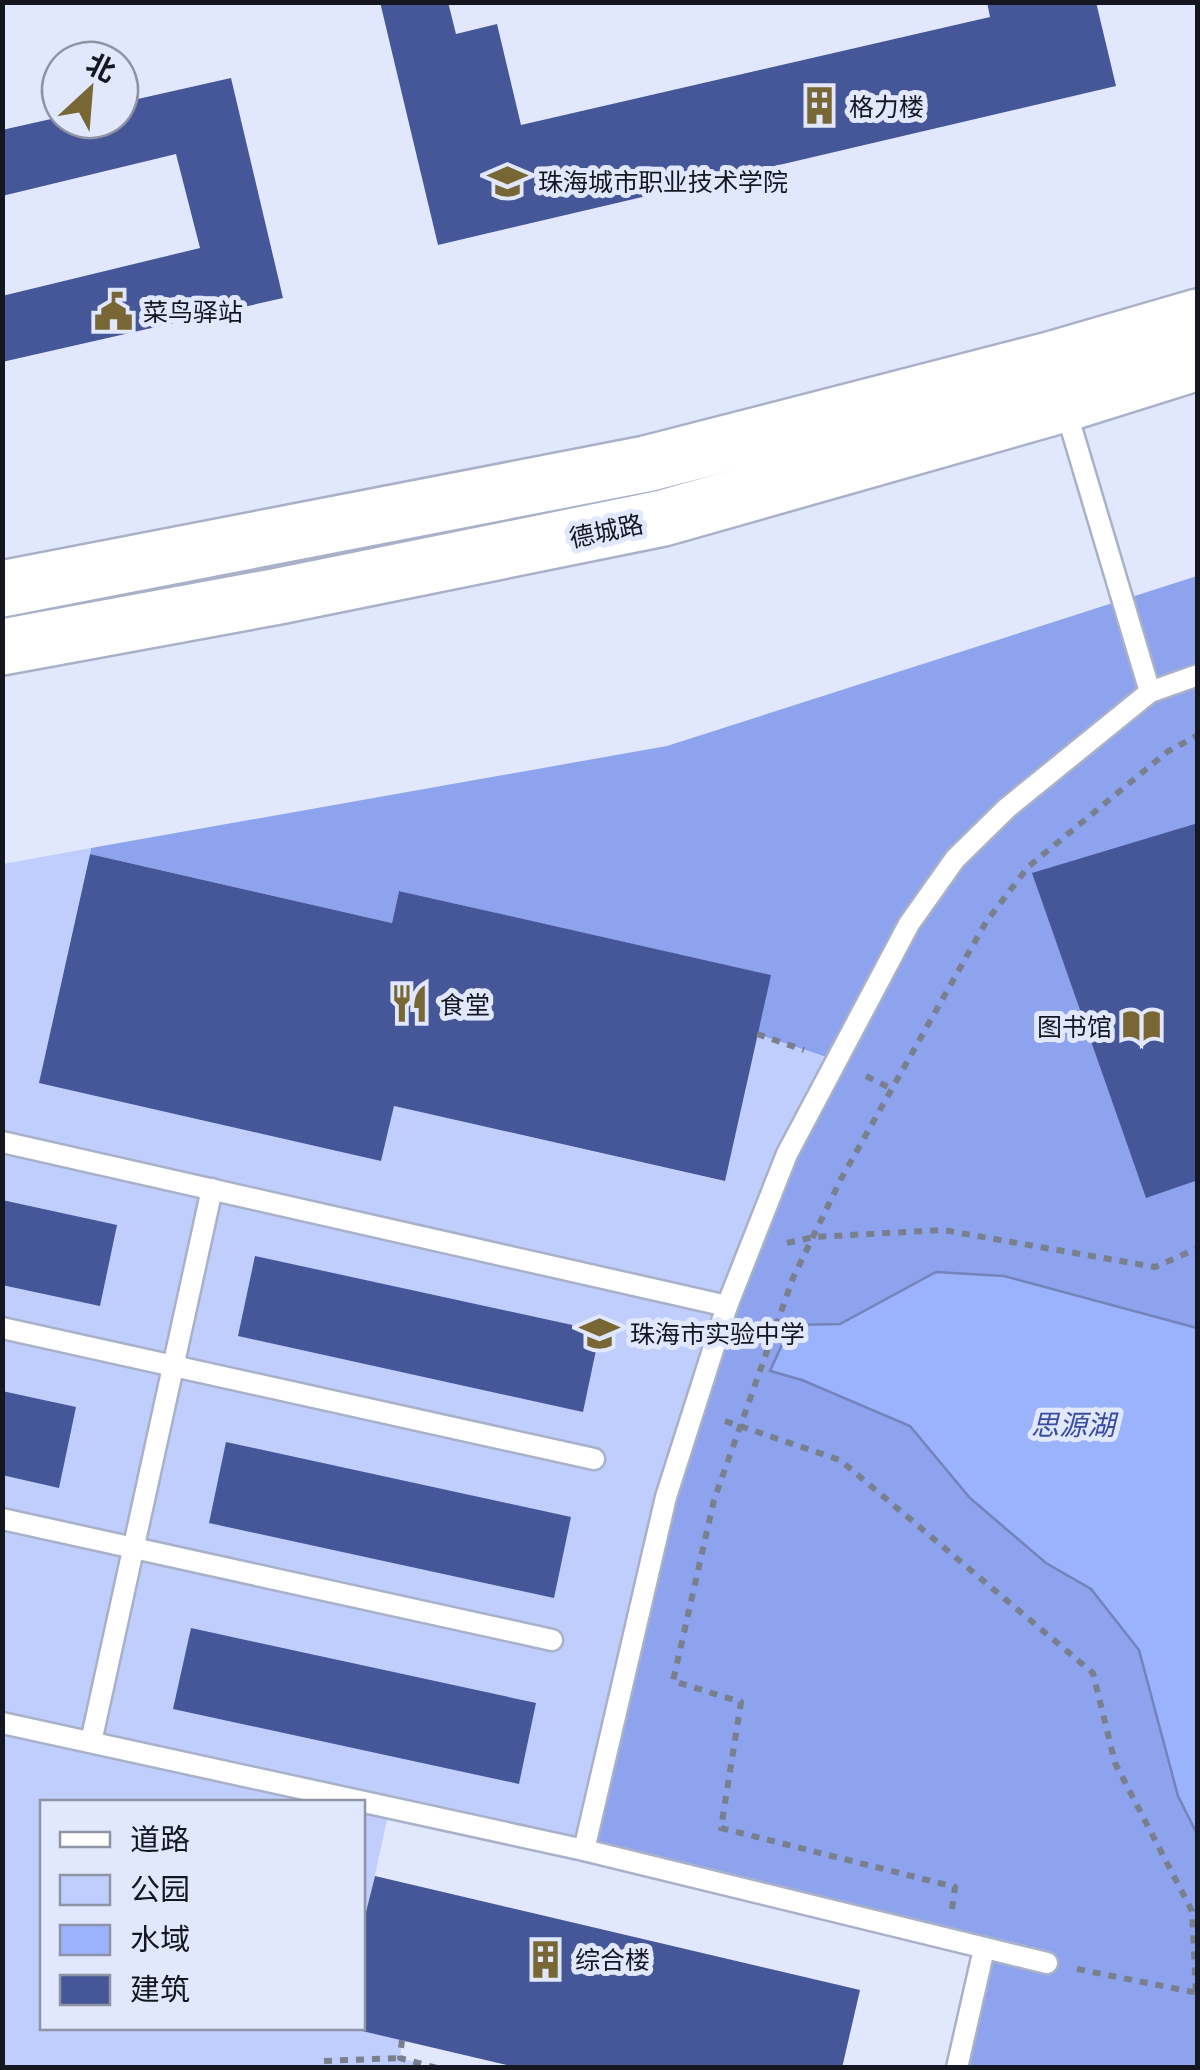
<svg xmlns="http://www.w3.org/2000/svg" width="1200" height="2070" viewBox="0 0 1200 2070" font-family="'Open Sans','Noto Sans SC',sans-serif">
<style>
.green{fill:#bfcefc}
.forest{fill:#8da3ed}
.water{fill:#9bb2fc;stroke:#7284ba;stroke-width:2.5}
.building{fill:#455699}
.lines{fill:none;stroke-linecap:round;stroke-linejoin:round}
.lane-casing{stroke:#a9b1c9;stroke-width:25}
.secondary-casing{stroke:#a9b1c9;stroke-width:60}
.path{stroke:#7a7f8e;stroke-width:6;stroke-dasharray:8 8;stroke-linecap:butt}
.lane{stroke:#fff;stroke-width:20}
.secondary{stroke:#fff;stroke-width:55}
.labels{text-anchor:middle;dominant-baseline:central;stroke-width:10;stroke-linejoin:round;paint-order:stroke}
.poi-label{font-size:25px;fill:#141720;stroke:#e1e8fd;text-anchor:start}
.street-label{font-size:25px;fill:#141720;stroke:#e1e8fd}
.water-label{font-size:28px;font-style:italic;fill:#3a4ca2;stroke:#e1e8fd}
</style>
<rect width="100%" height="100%" fill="#e1e8fd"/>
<!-- green -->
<polygon class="green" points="91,848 41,1075 381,1161 394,1106 724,1181 757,1034 836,1061 584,1850 390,1807 363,1928 362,1802 42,1802 42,2028 349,2028 402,2040 400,2058 416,2062 415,2067 3,2068 3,864"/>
<!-- forest -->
<polygon class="forest" points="1197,576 1197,2067 957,2067 984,1949 584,1850 694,1411 835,1060 757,1034 770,975 399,891 392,923 90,854 91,848 667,746"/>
<!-- water -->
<polygon class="water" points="936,1272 1004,1276 1197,1328 1197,1834 1178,1796 1139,1650 1091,1589 1046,1563 970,1498 910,1426 802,1380 770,1371 791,1325 840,1324"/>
<!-- building -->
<g class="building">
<polygon points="380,2 448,2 456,34 497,24 521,125 990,17 987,2 1096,2 1116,86 438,245"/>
<polygon points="231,78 283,298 2,362 2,296 200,248 176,154 2,196 2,130 60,117 60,120 120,120 120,103"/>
<polygon points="1198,823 1198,1180 1146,1198 1032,873"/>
<polygon points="90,854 392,923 399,891 771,975 725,1181 394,1106 381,1161 39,1083"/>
<polygon points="2,1200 117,1225 100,1306 2,1285"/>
<polygon points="255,1256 600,1331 583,1412 238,1336"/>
<polygon points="2,1391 76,1407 59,1488 2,1475"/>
<polygon points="226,1442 571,1517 554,1598 209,1523"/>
<polygon points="191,1628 536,1703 519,1784 173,1709"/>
<polygon points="375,1876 860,1990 842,2068 520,2068 362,2031 362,1928"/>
</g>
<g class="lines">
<defs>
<g id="lane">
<polyline points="1065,407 1150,692"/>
<polyline points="2,1142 727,1306"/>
<polyline points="2,1328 594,1459"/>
<polyline points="2,1519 552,1640"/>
<polyline points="2,1723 584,1850 1047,1963"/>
<polyline points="91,1742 212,1189"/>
<polyline points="584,1850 666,1497 727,1306 787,1154 909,924 955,859 1007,808 1150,692 1198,675"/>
<polyline points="957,2068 984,1949"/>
</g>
<g id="secondary">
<polyline points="2,589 646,464 1050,360 1198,317"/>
<polyline points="2,647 279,596 663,518 1064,404 1198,362"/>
</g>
</defs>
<!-- lane casing -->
<use href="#lane" class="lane-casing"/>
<!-- secondary casing -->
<use href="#secondary" class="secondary-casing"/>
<!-- path -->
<g class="path">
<polyline points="757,1034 804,1050"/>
<polyline points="866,1076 892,1089"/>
<polyline points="787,1243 814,1237 943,1230 1155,1267 1198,1248"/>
<polyline points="725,1421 840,1460 1093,1673 1115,1763 1192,1911 1196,1993"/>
<polyline points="952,1909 955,1887 721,1828 741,1702 673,1681 714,1500 793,1278 841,1179 986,922 1028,867 1167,752 1198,735"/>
<polyline points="1077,1969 1198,1993"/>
<polyline points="402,2040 400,2058 437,2068"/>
<polyline points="324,2061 400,2058"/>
</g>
<!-- lane -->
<use href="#lane" class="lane"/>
<!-- secondary -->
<use href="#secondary" class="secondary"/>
</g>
<!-- icons -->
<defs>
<symbol id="building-bare" viewBox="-9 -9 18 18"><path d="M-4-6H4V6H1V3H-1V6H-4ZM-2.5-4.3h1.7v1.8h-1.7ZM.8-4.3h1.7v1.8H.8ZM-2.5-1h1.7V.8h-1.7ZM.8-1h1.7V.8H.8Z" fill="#786735" stroke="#e1e8fd" stroke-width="2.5" paint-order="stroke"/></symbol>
<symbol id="university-bare" viewBox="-9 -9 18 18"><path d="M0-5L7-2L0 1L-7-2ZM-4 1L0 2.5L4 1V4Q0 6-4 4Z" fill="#786735" stroke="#e1e8fd" stroke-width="2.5" paint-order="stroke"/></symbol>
<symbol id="civic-bare" viewBox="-9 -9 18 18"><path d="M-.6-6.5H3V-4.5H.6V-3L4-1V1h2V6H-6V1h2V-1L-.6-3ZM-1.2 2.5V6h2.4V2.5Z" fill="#786735" stroke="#e1e8fd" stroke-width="2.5" paint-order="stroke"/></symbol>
<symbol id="restaurant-bare" viewBox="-9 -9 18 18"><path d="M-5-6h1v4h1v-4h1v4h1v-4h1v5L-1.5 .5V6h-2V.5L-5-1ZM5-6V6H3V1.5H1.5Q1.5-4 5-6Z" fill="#786735" stroke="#e1e8fd" stroke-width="2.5" paint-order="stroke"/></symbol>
<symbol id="library-bare" viewBox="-9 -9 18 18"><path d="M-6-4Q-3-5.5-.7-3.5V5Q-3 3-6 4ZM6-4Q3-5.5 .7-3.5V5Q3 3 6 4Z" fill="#786735" stroke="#e1e8fd" stroke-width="2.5" paint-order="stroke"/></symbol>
<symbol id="school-bare" viewBox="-9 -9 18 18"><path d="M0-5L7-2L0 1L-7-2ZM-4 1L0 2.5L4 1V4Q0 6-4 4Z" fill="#786735" stroke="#e1e8fd" stroke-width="2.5" paint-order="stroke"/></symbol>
</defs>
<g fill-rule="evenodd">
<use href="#building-bare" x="792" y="78" width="55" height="55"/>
<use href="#university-bare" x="480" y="154" width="55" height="55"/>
<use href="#civic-bare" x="86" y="284" width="55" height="55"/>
<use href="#restaurant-bare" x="382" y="976" width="55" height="55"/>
<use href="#library-bare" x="1114" y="998" width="55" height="55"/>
<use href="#school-bare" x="572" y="1306" width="55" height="55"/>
<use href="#building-bare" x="518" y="1932" width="55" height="55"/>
</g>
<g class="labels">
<!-- poi labels -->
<g class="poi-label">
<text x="849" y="106">格力楼</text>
<text x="538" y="181">珠海城市职业技术学院</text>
<text x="143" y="311">菜鸟驿站</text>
<text x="440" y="1004">食堂</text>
<text x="1112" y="1026" text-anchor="end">图书馆</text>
<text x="630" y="1333">珠海市实验中学</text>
<text x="575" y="1959">综合楼</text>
</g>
<!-- street labels -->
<g class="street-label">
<text transform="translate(606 530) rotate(-12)">德城路</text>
</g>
<!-- water labels -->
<g class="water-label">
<text x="1073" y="1424">思源湖</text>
</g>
</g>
<!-- border -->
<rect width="1200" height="2070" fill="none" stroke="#141720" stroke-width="10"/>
<!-- legend -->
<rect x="40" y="1800" width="325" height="230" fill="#e1e8fd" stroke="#8f94a5" stroke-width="2.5"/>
<rect x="60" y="1832" width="50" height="15" fill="#ffffff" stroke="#8f94a5" stroke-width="2.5"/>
<text x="130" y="1850" font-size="30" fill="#141720">道路</text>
<rect x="60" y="1875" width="50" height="30" fill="#bfcefc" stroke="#8f94a5" stroke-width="2.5"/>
<text x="130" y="1900" font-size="30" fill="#141720">公园</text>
<rect x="60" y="1925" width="50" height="30" fill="#9bb2fc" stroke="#8f94a5" stroke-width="2.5"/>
<text x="130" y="1950" font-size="30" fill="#141720">水域</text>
<rect x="60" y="1975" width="50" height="30" fill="#455699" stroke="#8f94a5" stroke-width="2.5"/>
<text x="130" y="2000" font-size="30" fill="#141720">建筑</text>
<!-- north arrow -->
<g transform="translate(90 90) rotate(26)"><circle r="48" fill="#e1e8fd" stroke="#8f94a5" stroke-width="2.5"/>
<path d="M0-8L18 38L0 25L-18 38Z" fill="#786735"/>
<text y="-15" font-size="28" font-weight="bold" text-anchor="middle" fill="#141720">北</text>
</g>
</svg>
